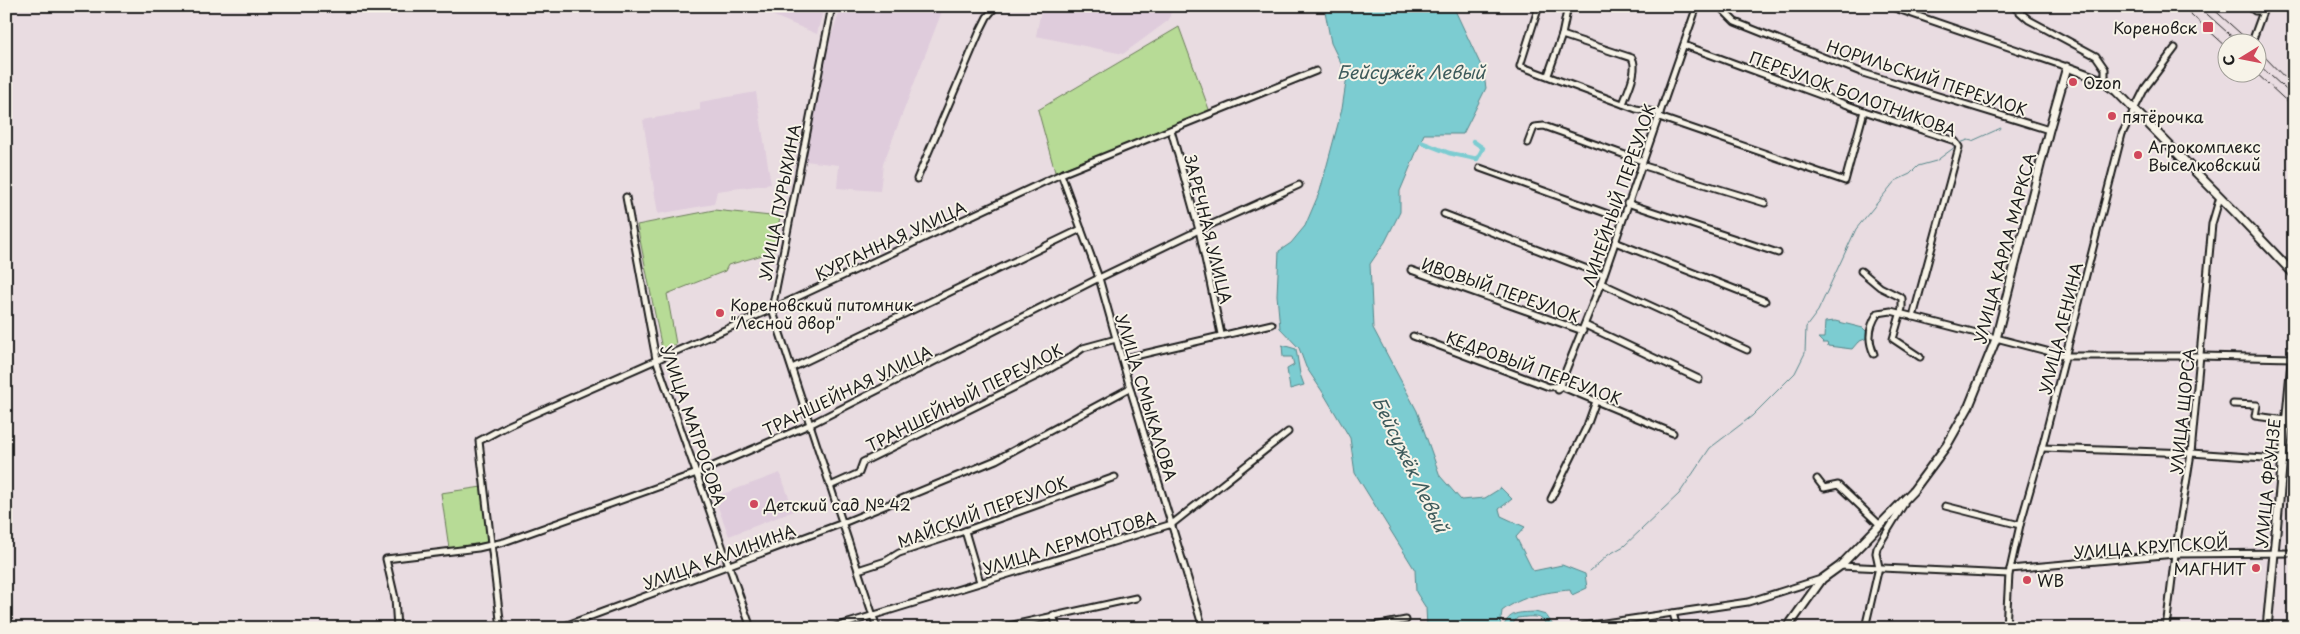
<svg xmlns="http://www.w3.org/2000/svg" width="2300" height="634" viewBox="0 0 2300 634" font-family="'Playpen Sans',sans-serif">
<style>
.built{fill:#dfccdc}
.green{fill:#b7db96;stroke:#6a7c59}
.water{fill:#7bccd1;stroke:#558689}
.lines{fill:none;stroke-linecap:round;stroke-linejoin:round}
.stream{stroke:#558689;stroke-width:1}
.canal{stroke:#7bccd1;stroke-width:4.5}
.minor-casing{stroke:#1c1c1c;stroke-width:9}
.major-casing{stroke:#1c1c1c;stroke-width:11}
.minor{stroke:#f7f3e8;stroke-width:5}
.major{stroke:#f7f3e8;stroke-width:7}
.rail{stroke:#1c1c1c;stroke-width:1}
.poi-dot{fill:#d1495b;stroke:#f7f3e8;stroke-width:2}
.labels{text-anchor:middle;dominant-baseline:central;stroke-width:4;stroke-linejoin:round;paint-order:stroke}
.poi-label{font-size:16px;fill:#1c1c1c;stroke:#f7f3e8;text-anchor:start}
.street-label{font-size:16px;fill:#1c1c1c;stroke:#f7f3e8}
.water-label{font-size:18px;font-style:italic;fill:#3d5a5b;stroke:#f7f3e8}
</style>
<rect width="100%" height="100%" fill="#e9dce1"/>
<filter id="ink" filterUnits="userSpaceOnUse"><feTurbulence type="fractalNoise" baseFrequency=".02" numOctaves="2"/><feDisplacementMap in="SourceGraphic" scale="10" xChannelSelector="R" yChannelSelector="G"/><feConvolveMatrix kernelMatrix="1 2 1 2 8 2 1 2 1" color-interpolation-filters="sRGB"/></filter>
<g filter="url(#ink)">
<!-- built -->
<g class="built">
<polygon points="750,6 824,6 817,34"/>
<polygon points="842,6 944,6 883,164 880,191 837,188 839,165 805,161 829,41"/>
<polygon points="1042,6 1172,6 1169,20 1123,54 1036,36"/>
<polygon points="756,92 771,184 717,191 714,204 658,214 643,120 700,110 700,102"/>
<polygon points="780,473 794,511 729,536 714,497"/>
</g>
<!-- green -->
<g class="green">
<polygon points="1179,27 1210,112 1055,172 1038,110"/>
<polygon points="714,210 780,217 773,252 728,265 725,271 667,294 676,344 662,349 637,225"/>
<polygon points="482,487 488,542 449,548 441,493"/>
</g>
<!-- water -->
<g class="water">
<path d="M 1324,6 L 1453,6 L 1483,70 L 1486,88 L 1463,134 L 1424,134 L 1400,191 L 1400,212 L 1385,242 L 1370,264 L 1373,328 L 1417,411 L 1440,476 L 1461,500 L 1485,498 L 1501,488 L 1512,499 L 1499,509 L 1501,516 L 1525,527 L 1516,537 L 1533,571 L 1562,565 L 1585,574 L 1587,588 L 1572,595 L 1570,590 C 1545,592 1522,596 1502,611 L 1500,628 L 1427,628 L 1426,608 L 1416,592 L 1415,570 L 1355,473 L 1350,438 L 1322,391 L 1306,367 L 1299,348 L 1280,328 L 1277,295 L 1279,251 L 1291,243 L 1305,226 L 1320,191 L 1342,109 L 1347,76 L 1331,43 Z"/>
<polygon points="1835,321 1863,328 1867,332 1867,338 1858,342 1852,349 1828,346 1827,343 1823,343 1818,338 1824,338 1825,322"/>
<polygon points="1282,345 1296,349 1300,374 1304,385 1290,389 1287,369 1294,365 1292,357 1283,357"/>
<path d="M 1535,612 L 1546,615 L 1555,628 L 1546,628 C 1545,613 1528,617 1517,618 L 1510,628 L 1503,628 C 1509,611 1519,613 1535,612 Z"/>
</g>
<g class="lines">
<!-- stream -->
<g class="stream">
<polyline points="1960,143 1968,140 1972,141 2001,128"/>
<polyline points="1590,571 1608,555 1624,546 1679,494 1710,448 1752,416 1795,373 1805,353 1806,327 1818,311 1856,229 1895,181 1910,174 1918,166 1936,161 1955,147"/>
</g>
<!-- canal -->
<polyline class="canal" points="1421,142 1449,153 1477,159 1483,148 1473,141"/>
<defs>
<g id="minor">
<polyline points="832,6 772,309 877,628"/>
<polyline points="1539,6 1520,66 1636,109 1660,113"/>
<polyline points="1719,6 1735,22 1863,73 2049,130"/>
<polyline points="1889,6 2067,67"/>
<polyline points="2013,6 2029,20 2096,56 2105,69 2105,84"/>
<polyline points="2249,6 2255,11 2263,11"/>
<path d="M 1562,35 L 1632,58 C 1639,70 1627,92 1623,104"/>
<polyline points="2253,39 2265,6"/>
<polyline points="1684,45 1864,111 1955,141 1959,147 1913,317"/>
<polyline points="1548,75 1562,35 1568,6"/>
<polyline points="1659,117 1845,181 1864,111"/>
<polyline points="1171,130 1199,230 1221,334"/>
<polyline points="1528,143 1534,127 1544,126 1642,161"/>
<polyline points="1641,165 1765,203"/>
<polyline points="1480,168 1622,219"/>
<polyline points="1061,174 1099,278 1130,388 1203,628"/>
<polyline points="917,179 980,31 987,17 996,6"/>
<polyline points="626,197 656,359 751,628"/>
<polyline points="1627,203 1778,253"/>
<polyline points="1444,214 1603,275"/>
<polyline points="1615,242 1765,301"/>
<polyline points="1411,270 1583,331"/>
<polyline points="1861,271 1880,287 1902,298 1902,308 1893,339 1920,357"/>
<polyline points="1601,283 1747,350"/>
<polyline points="1585,325 1699,379"/>
<polyline points="1413,336 1549,387 1560,386 1673,433"/>
<path d="M 1874,354 C 1867,339 1869,326 1878,313 L 1891,311 L 2066,356 L 2201,356 L 2294,358"/>
<polyline points="1122,359 1272,324"/>
<polyline points="792,368 1081,229"/>
<polyline points="1558,390 1601,283 1697,6"/>
<polyline points="2233,404 2257,405 2255,416 2286,420"/>
<polyline points="2042,448 2191,453 2294,460"/>
<polyline points="1817,479 1824,488 1838,485 1880,525"/>
<polyline points="830,486 859,473 863,462 1037,376 1069,358 1083,348 1116,339"/>
<polyline points="1551,499 1587,426 1596,401"/>
<polyline points="1945,506 2020,525"/>
<polyline points="965,531 980,582"/>
<polyline points="1840,566 2009,574"/>
<polyline points="2010,569 2175,554 2294,553"/>
<polyline points="858,570 886,561 899,553 945,538 1115,477"/>
<polyline points="1673,613 1677,628"/>
<polyline points="1053,615 1057,628"/>
<polyline points="1584,626 1748,602 1821,579"/>
<polyline points="397,628 395,598 386,559 478,548 504,542 697,473 811,424 1099,278 1199,230 1299,185"/>
<polyline points="501,628 479,441 509,425 772,309 1061,174 1316,71"/>
<polyline points="559,628 843,523 996,460 1130,388"/>
<polyline points="832,628 1172,524 1288,432"/>
<polyline points="999,628 1136,598"/>
<polyline points="1363,628 1406,620"/>
<polyline points="1865,628 1879,567 1876,553 1877,548 1904,504"/>
<polyline points="2006,628 2009,574 2020,525 2042,448 2122,134 2145,88 2175,48"/>
<polyline points="2166,628 2175,554 2191,453 2212,224 2220,197"/>
</g>
<g id="major">
<polyline points="1787,628 1822,579 1840,566 1913,491 1947,445 1969,406 1996,339 2049,130 2067,67 2099,79 2116,91 2235,212 2294,274"/>
<polyline points="2267,628 2294,340"/>
</g>
</defs>
<!-- minor casing -->
<use href="#minor" class="minor-casing"/>
<!-- major casing -->
<use href="#major" class="major-casing"/>
<!-- minor -->
<use href="#minor" class="minor"/>
<!-- major -->
<use href="#major" class="major"/>
<!-- rail -->
<g class="rail">
<polyline points="2182,6 2228,48"/>
<polyline points="2198,6 2238,42"/>
<polyline points="2210,6 2250,42"/>
<polyline points="2258,50 2294,87"/>
<polyline points="2258,64 2294,97"/>
<polyline points="2255,72 2294,108"/>
</g>
</g>
</g>
<!-- markers -->
<g class="poi-dot">
<rect x="2202" y="21" width="12" height="12" rx="2.5"/>
<circle cx="2073" cy="82" r="5"/>
<circle cx="2112" cy="116" r="5"/>
<circle cx="2138" cy="155" r="5"/>
<circle cx="720" cy="313" r="5"/>
<circle cx="754" cy="504" r="5"/>
<circle cx="2256" cy="568" r="5"/>
<circle cx="2027" cy="580" r="5"/>
</g>
<g class="labels">
<!-- poi labels -->
<g class="poi-label">
<text x="2197" y="27" text-anchor="end">Кореновск</text>
<text x="2083" y="82">Ozon</text>
<text x="2122" y="116">пятёрочка</text>
<text x="2148" y="146">Агрокомплекс<tspan x="2148" dy="18">Выселковский</tspan></text>
<text x="730" y="304">Кореновский питомник<tspan x="730" dy="18">"Лесной двор"</tspan></text>
<text x="764" y="504">Детский сад № 42</text>
<text x="2246" y="568" text-anchor="end">МАГНИТ</text>
<text x="2037" y="580">WB</text>
</g>
<!-- street labels -->
<g class="street-label">
<text transform="translate(1927 77) rotate(18)">НОРИЛЬСКИЙ ПЕРЕУЛОК</text>
<text transform="translate(1853 93) rotate(20)">ПЕРЕУЛОК БОЛОТНИКОВА</text>
<text transform="translate(1618 195) rotate(-71)">ЛИНЕЙНЫЙ ПЕРЕУЛОК</text>
<text transform="translate(779 202) rotate(-79)">УЛИЦА ПУРЫХИНА</text>
<text transform="translate(1209 229) rotate(76)">ЗАРЕЧНАЯ УЛИЦА</text>
<text transform="translate(890 240) rotate(-25)">КУРГАННАЯ УЛИЦА</text>
<text transform="translate(2004 248) rotate(-75)">УЛИЦА КАРЛА МАРКСА</text>
<text transform="translate(1501 289) rotate(19)">ИВОВЫЙ ПЕРЕУЛОК</text>
<text transform="translate(2060 328) rotate(-76)">УЛИЦА ЛЕНИНА</text>
<text transform="translate(1534 367) rotate(20)">КЕДРОВЫЙ ПЕРЕУЛОК</text>
<text transform="translate(847 390) rotate(-26)">ТРАНШЕЙНАЯ УЛИЦА</text>
<text transform="translate(964 397) rotate(-27)">ТРАНШЕЙНЫЙ ПЕРЕУЛОК</text>
<text transform="translate(1147 397) rotate(73)">УЛИЦА СМЫКАЛОВА</text>
<text transform="translate(2182 411) rotate(-84)">УЛИЦА ЩОРСА</text>
<text transform="translate(694 425) rotate(71)">УЛИЦА МАТРОСОВА</text>
<text transform="translate(2267 483) rotate(-84)">УЛИЦА ФРУНЗЕ</text>
<text transform="translate(982 511) rotate(-20)">МАЙСКИЙ ПЕРЕУЛОК</text>
<text transform="translate(1069 542) rotate(-17)">УЛИЦА ЛЕРМОНТОВА</text>
<text transform="translate(2151 546) rotate(-4)">УЛИЦА КРУПСКОЙ</text>
<text transform="translate(719 556) rotate(-20)">УЛИЦА КАЛИНИНА</text>
</g>
<!-- water labels -->
<g class="water-label">
<text x="1411" y="71">Бейсужёк Левый</text>
<text transform="translate(1411 464) rotate(64)">Бейсужёк Левый</text>
</g>
</g>
<!-- margin -->
<rect width="2300" height="634" fill="none" stroke="#f7f3e8" stroke-width="25"/>
<rect x="12" y="12" width="2275" height="609" fill="none" stroke="#1c1c1c" stroke-width="2" filter="url(#ink)"/>
<!-- north arrow -->
<g transform="translate(2242 58) rotate(260)"><circle r="24" fill="#f7f3e8" stroke="#9f9d96"/>
<path d="M0-4L9 19L0 12L-9 19Z" fill="#d1495b"/>
<text y="-8" font-size="14" font-weight="bold" text-anchor="middle" fill="#1c1c1c">С</text>
</g>
</svg>
